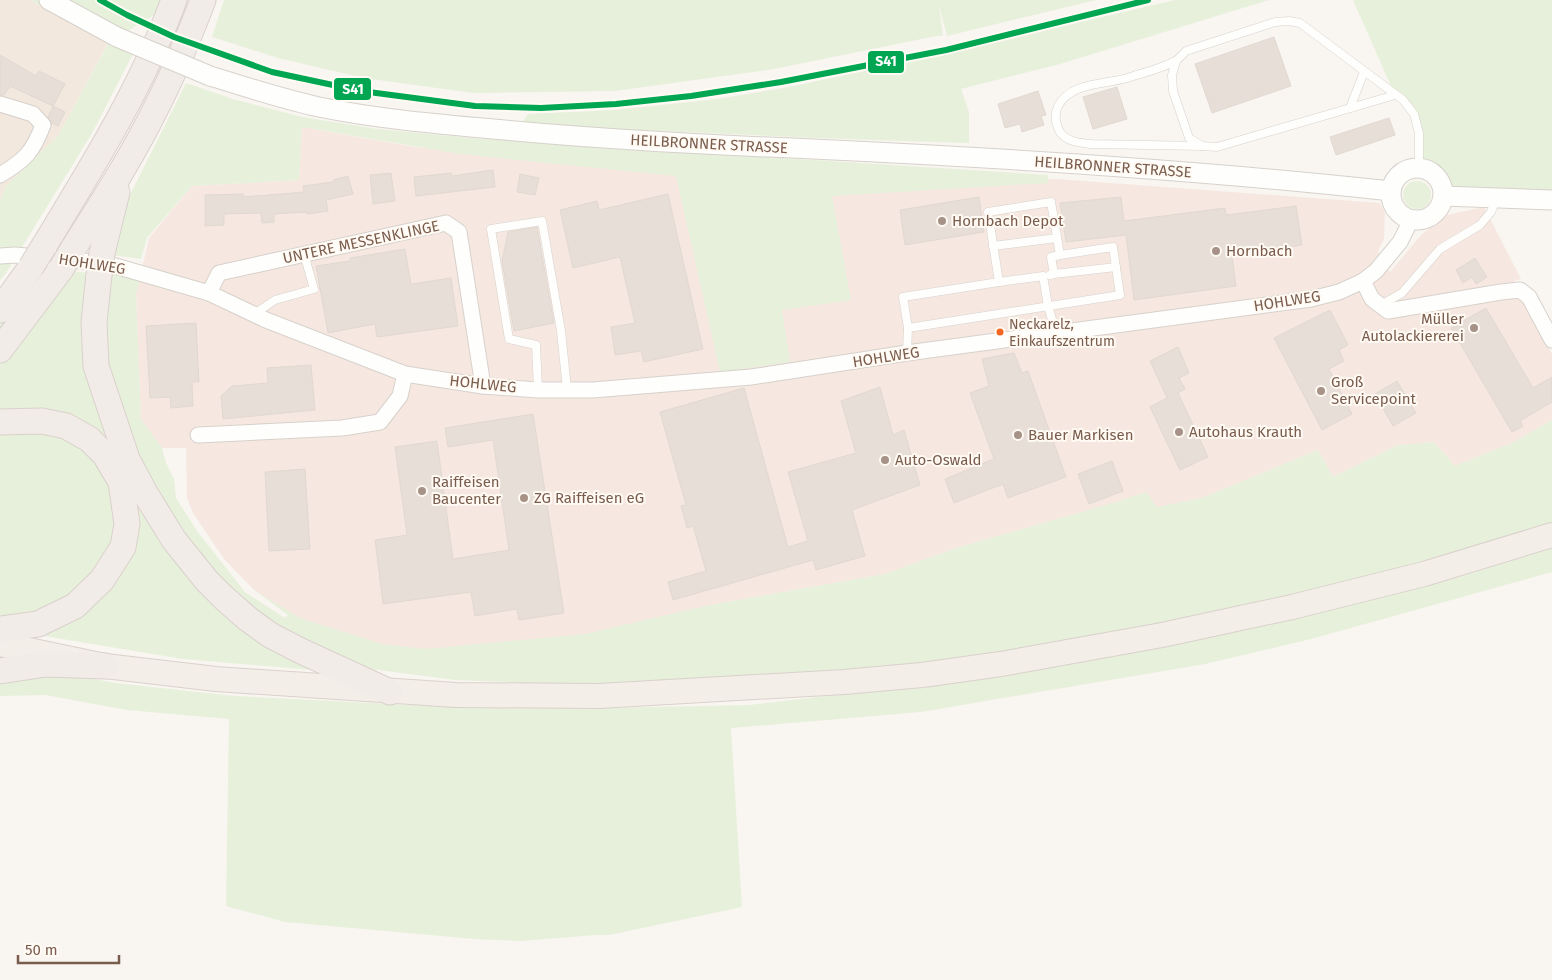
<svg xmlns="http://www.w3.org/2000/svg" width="1552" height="980" viewBox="0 0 1552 980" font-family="'Fira Sans',sans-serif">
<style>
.residential{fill:#f2e8de}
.commercial{fill:#f6e8e1}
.green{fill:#e7f0db}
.building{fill:#e6ded7;stroke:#e2d8d2}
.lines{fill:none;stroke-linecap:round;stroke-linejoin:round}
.service-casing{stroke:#d7d1cb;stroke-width:9}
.minor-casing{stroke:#d7d1cb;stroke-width:17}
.tertiary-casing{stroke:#d7d1cb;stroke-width:21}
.primary-casing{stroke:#dad1cc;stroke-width:26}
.trunk-casing{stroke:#dad1cc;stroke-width:27}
.service{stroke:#fefefd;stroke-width:8}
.minor{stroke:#fefefd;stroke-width:15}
.tertiary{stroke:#fefefd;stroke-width:19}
.primary{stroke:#f3eee8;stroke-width:24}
.trunk{stroke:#f2ece8;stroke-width:25}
.tertiary-bridge-casing{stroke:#d7d1cb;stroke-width:21;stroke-linecap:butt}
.trunk-bridge-casing{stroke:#dad1cc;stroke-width:27;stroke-linecap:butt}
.tertiary-bridge{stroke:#fefefd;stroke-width:19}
.trunk-bridge{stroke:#f2ece8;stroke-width:25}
.rail-1-casing{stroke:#fffaf3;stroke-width:10}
.rail-1{stroke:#00a651;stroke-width:6}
.poi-dot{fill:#a69286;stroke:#fffaf3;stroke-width:2}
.bus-dot{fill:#f26522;stroke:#fffaf3;stroke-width:2}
.labels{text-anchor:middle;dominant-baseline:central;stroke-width:4;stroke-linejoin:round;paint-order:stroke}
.bus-label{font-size:14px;fill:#7a5c4d;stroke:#fffaf3;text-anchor:start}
.street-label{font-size:15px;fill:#7a5c4d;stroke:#fffaf3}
.poi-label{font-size:15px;fill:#7a5c4d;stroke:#fffaf3;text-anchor:start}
.line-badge{stroke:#fffaf3;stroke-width:2}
.badge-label{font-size:14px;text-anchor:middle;font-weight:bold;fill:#fff}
</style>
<rect width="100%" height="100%" fill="#f9f5f0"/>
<!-- residential -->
<polygon class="residential" points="0,0 30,0 108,43 58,136 6,186 0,201"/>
<!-- commercial -->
<polygon class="commercial" points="302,127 415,147 941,182 1057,179 1380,203 1385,213 1384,239 1378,251 1390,272 1422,234 1447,215 1484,207 1521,279 1514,281 1552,354 1552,420 1512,443 1455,466 1434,442 1398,445 1333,477 1318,450 1202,498 1157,507 1146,492 1113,503 959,547 885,574 710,605 585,635 394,654 320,634 253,589 224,559 193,513 187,498 186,448 162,448 141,420 136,294 149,238 192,186 299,180"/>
<!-- green -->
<g class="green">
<polygon points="30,0 163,0 159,12 108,43 133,54 91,135 6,273 0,280 0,201 6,186 58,136 108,44"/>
<polygon points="224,0 1096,0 947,36 939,6 943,36 936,36 774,69 615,91 473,93 364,78 278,58 212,37"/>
<path d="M 1175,0 L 1269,0 L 1060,64 L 961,89 L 969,112 L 969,143 C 820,139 670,131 521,125 L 528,114 L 615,110 L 717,99 L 789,87 L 958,51 Z"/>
<polygon points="1353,0 1552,0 1552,194 1442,188 1434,175 1419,168 1414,114 1395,95"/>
<polygon points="186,83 233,99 302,117 377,129 472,138 1048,175 1048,183 832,196 851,300 782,310 790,362 720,372 676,176 460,154 302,127 299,180 192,186 147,238 141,259 112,255 121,213"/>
<circle cx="1417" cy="195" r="14"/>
<polygon points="73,271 99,275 107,271 141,273 136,294 141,419 162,448 166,463 174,479 176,498 197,531 245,592 285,618 288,615 253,589 300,618 382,644 425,649 585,634 710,605 885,574 959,547 1113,503 1146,492 1157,507 1202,498 1318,450 1333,477 1398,445 1434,442 1455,466 1512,443 1552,420 1552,524 1390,570 1277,601 1167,624 967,657 858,671 600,686 455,680 356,667 325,655 186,570 323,671 183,659 26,633 67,620 127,524 75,606 0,623 0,302 47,308"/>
<polygon points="1552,548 1552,572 1311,639 1205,664 921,712 731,728 742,907 609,935 596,935 520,941 475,939 285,922 226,906 229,719 127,710 45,695 0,696 0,676 79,676 115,683 235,696 470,708 605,708 749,705 939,683 1115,656 1296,617 1463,576"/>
</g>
<!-- building -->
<g class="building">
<polygon points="1274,37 1291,86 1212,113 1195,64"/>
<polygon points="0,55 36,76 39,71 65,84 53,106 10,86 4,95 0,95"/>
<polygon points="1117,87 1127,119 1093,129 1083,97"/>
<polygon points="1038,91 1046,115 1041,116 1044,125 1022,132 1020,124 1005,128 998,104"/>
<polygon points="53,106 65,112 58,126 52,123 48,117"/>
<polygon points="1389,118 1395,135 1336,155 1330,137"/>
<polygon points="493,170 495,187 416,196 414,177 451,173 452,176"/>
<polygon points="391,173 395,201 373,204 370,175"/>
<polygon points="520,174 539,178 535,195 517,192"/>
<polygon points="348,176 353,194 326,200 328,211 307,214 307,212 274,214 274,222 262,223 261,213 224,214 224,225 205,226 205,195 243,194 243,197 304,192 303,186 333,182 333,180"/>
<polygon points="668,194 703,349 644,362 641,351 615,355 611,327 635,323 620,257 573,268 560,210 597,201 599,210"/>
<polygon points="979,197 984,232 905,245 900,210"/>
<polygon points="1121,197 1124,221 1225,208 1226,215 1296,206 1302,245 1232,256 1236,286 1134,300 1126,235 1066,242 1060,203"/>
<polygon points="537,227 554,323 514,331 502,261 508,232"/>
<polygon points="405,249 411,284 451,278 458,326 377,337 375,324 328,333 316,266 350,261 350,258"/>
<polygon points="1475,258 1487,277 1476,284 1472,277 1463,283 1456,270"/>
<polygon points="1486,308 1533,388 1552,377 1552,402 1520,421 1523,426 1512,432 1451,328"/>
<polygon points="1330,310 1348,345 1339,350 1344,361 1329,369 1352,414 1322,430 1274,338"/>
<polygon points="196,323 199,382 192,382 193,406 171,408 170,397 150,398 146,326"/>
<polygon points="1178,347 1189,373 1179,378 1185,389 1178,393 1208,457 1180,470 1150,407 1167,398 1150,361"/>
<polygon points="1014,353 1022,373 1028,371 1066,477 1008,498 1003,484 954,503 945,479 994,459 970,393 989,386 982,359"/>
<polygon points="311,365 315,410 223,419 221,396 232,386 268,383 267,368"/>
<polygon points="1397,381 1416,413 1393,426 1375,394"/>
<polygon points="880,387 893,435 904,430 920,485 852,510 865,556 816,570 813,560 673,600 668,582 706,571 693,526 687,528 681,506 686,505 660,412 744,388 788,547 808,541 788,472 856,453 841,401"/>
<polygon points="533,414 564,613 519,620 517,609 475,616 471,592 383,604 375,540 407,535 395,447 437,441 453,559 509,550 493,440 448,447 445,428"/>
<polygon points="1112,461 1123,491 1089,504 1078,474"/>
<polygon points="305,469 310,549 269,551 265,472"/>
</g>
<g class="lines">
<defs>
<g id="service">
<polyline points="1176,61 1172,75 1173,91 1189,138 1202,146 1217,147 1395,95"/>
<polyline points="1350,108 1364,72"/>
<path d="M 1202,146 L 1091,144 C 1080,143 1067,142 1060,132 C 1055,123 1054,115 1058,106 C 1071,82 1104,85 1127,78 C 1142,73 1161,69 1175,61 C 1179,59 1183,54 1186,51 L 1275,22 L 1289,21 L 1300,23 L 1403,100 L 1414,114 L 1419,133 L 1419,168"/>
<polygon points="1051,202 1060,255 1113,247 1120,295 908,328 903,297 999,282 988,212"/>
<polyline points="993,246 1057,238"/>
<polyline points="1054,274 1116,267"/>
<polyline points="1050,275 1054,274 1051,257 1060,255"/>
<polyline points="999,282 1043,276 1048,306 1056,333"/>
<polyline points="1381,305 1402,293 1440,249 1480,225 1491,212 1496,199"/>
<polyline points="254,314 275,300 314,289 304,254"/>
<polyline points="907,353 908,328"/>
<polyline points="538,390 536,345 509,339 491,229 542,221 561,331 567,389"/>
</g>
<g id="minor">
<path d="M 0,104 L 33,114 L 43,125 C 33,152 25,160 0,175"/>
<polyline points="0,256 15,255 105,263 209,293 266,320 405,374 483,386 538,390 593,390 751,377 907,353 1311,299 1339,292 1363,281 1376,271 1400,242 1411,220"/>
<polyline points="1363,281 1372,299 1388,311 1501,292 1520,290 1529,297 1552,340"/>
<polyline points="209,293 219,273 446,223 459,232 483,386"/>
<polyline points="198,435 342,428 380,422 400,396 405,374"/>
</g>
<g id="tertiary">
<polyline points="49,0 117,37"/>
<path d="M 210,76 C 246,87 282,99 319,107 C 383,120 449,125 515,131 C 614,140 713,145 813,149 C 1006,158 1199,170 1391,191"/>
<circle cx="1417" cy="194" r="26"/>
<polyline points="1443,196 1552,200"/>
</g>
<polyline id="primary" points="0,644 105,666 216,679 456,695 599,696 844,682 922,675 1001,664 1162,635 1292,607 1424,574 1552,535"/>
<g id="trunk">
<path d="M 44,246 C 92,167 142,87 174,0"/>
<path d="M 73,249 C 102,203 132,157 156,108 C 174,73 189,37 203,0"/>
<polyline points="102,253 117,192"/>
<polyline points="99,275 94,322 96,366 127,459 145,493 174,540 207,581 223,597 248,619 270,635 301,651 390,692"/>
<polyline points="0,310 31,267"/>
<polyline points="0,350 61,269"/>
<polyline points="0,422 42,421 66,426 89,439 105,455 121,482 127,524 123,547 102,580 75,606 38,624 0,629"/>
<polyline points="0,671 46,664 105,666"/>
</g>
</defs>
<!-- service casing -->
<use href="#service" class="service-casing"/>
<!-- minor casing -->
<use href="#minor" class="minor-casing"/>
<!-- tertiary casing -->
<use href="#tertiary" class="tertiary-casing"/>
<!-- primary casing -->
<use href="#primary" class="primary-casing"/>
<!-- trunk casing -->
<use href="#trunk" class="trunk-casing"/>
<!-- service -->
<use href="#service" class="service"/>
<!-- minor -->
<use href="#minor" class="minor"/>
<!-- tertiary -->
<use href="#tertiary" class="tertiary"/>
<!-- primary -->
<use href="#primary" class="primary"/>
<!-- trunk -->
<use href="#trunk" class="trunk"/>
<defs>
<polyline id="tertiary-bridge" points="117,37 210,76"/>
<g id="trunk-bridge">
<polyline points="31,267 44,246"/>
<polyline points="61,269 73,249"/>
<polyline points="99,275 102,253"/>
</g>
</defs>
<!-- tertiary-bridge casing -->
<use href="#tertiary-bridge" class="tertiary-bridge-casing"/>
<!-- trunk-bridge casing -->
<use href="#trunk-bridge" class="trunk-bridge-casing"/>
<!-- tertiary-bridge -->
<use href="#tertiary-bridge" class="tertiary-bridge"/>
<!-- trunk-bridge -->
<use href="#trunk-bridge" class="trunk-bridge"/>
<defs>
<polyline id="rail-1" points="100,0 127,15 174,37 272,72 361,91 475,106 541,108 616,104 691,96 781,82 946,50 1148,0"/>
</defs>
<!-- rail-1 casing -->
<use href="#rail-1" class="rail-1-casing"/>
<!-- rail-1 -->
<use href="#rail-1" class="rail-1"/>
</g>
<!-- markers -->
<g class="poi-dot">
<circle cx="942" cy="221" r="5"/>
<circle cx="1216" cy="251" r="5"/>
<circle cx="1474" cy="328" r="5"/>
<circle cx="1321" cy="391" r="5"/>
<circle cx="1179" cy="432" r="5"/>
<circle cx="1018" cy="435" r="5"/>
<circle cx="885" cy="460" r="5"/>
<circle cx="422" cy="491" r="5"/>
<circle cx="524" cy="498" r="5"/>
</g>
<circle class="bus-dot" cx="1000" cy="332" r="4.5"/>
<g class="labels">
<!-- bus labels -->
<g class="bus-label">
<text x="1009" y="324">Neckarelz,<tspan x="1009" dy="17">Einkaufszentrum</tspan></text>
</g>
<!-- street labels -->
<g class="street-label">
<text transform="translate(709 144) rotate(3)">HEILBRONNER STRASSE</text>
<text transform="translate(1113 167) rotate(4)">HEILBRONNER STRASSE</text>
<text transform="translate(361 242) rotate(-12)">UNTERE MESSENKLINGE</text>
<text transform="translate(92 264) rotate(9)">HOHLWEG</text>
<text transform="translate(1287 301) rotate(-9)">HOHLWEG</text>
<text transform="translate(886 357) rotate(-9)">HOHLWEG</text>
<text transform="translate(483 384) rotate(6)">HOHLWEG</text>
</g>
<!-- poi labels -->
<g class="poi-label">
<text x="952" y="221">Hornbach Depot</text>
<text x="1226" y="251">Hornbach</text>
<text x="1464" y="319" text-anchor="end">Müller<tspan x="1464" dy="17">Autolackiererei</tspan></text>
<text x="1331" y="382">Groß<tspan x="1331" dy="17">Servicepoint</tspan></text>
<text x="1189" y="432">Autohaus Krauth</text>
<text x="1028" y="435">Bauer Markisen</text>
<text x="895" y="460">Auto-Oswald</text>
<text x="432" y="482">Raiffeisen<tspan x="432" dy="17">Baucenter</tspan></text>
<text x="534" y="498">ZG Raiffeisen eG</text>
</g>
</g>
<g class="line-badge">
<rect x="867" y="50" width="38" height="24" rx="5" fill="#00a651"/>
<rect x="333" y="77" width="39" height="24" rx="5" fill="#00a651"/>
</g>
<g class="badge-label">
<text x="886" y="66">S41</text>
<text x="353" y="94">S41</text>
</g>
<!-- scale -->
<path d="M18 955v8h101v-8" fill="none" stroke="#7a5c4d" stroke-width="2.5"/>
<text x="25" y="955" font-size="15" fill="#7a5c4d" stroke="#fffaf3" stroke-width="4" paint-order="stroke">50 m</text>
</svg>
